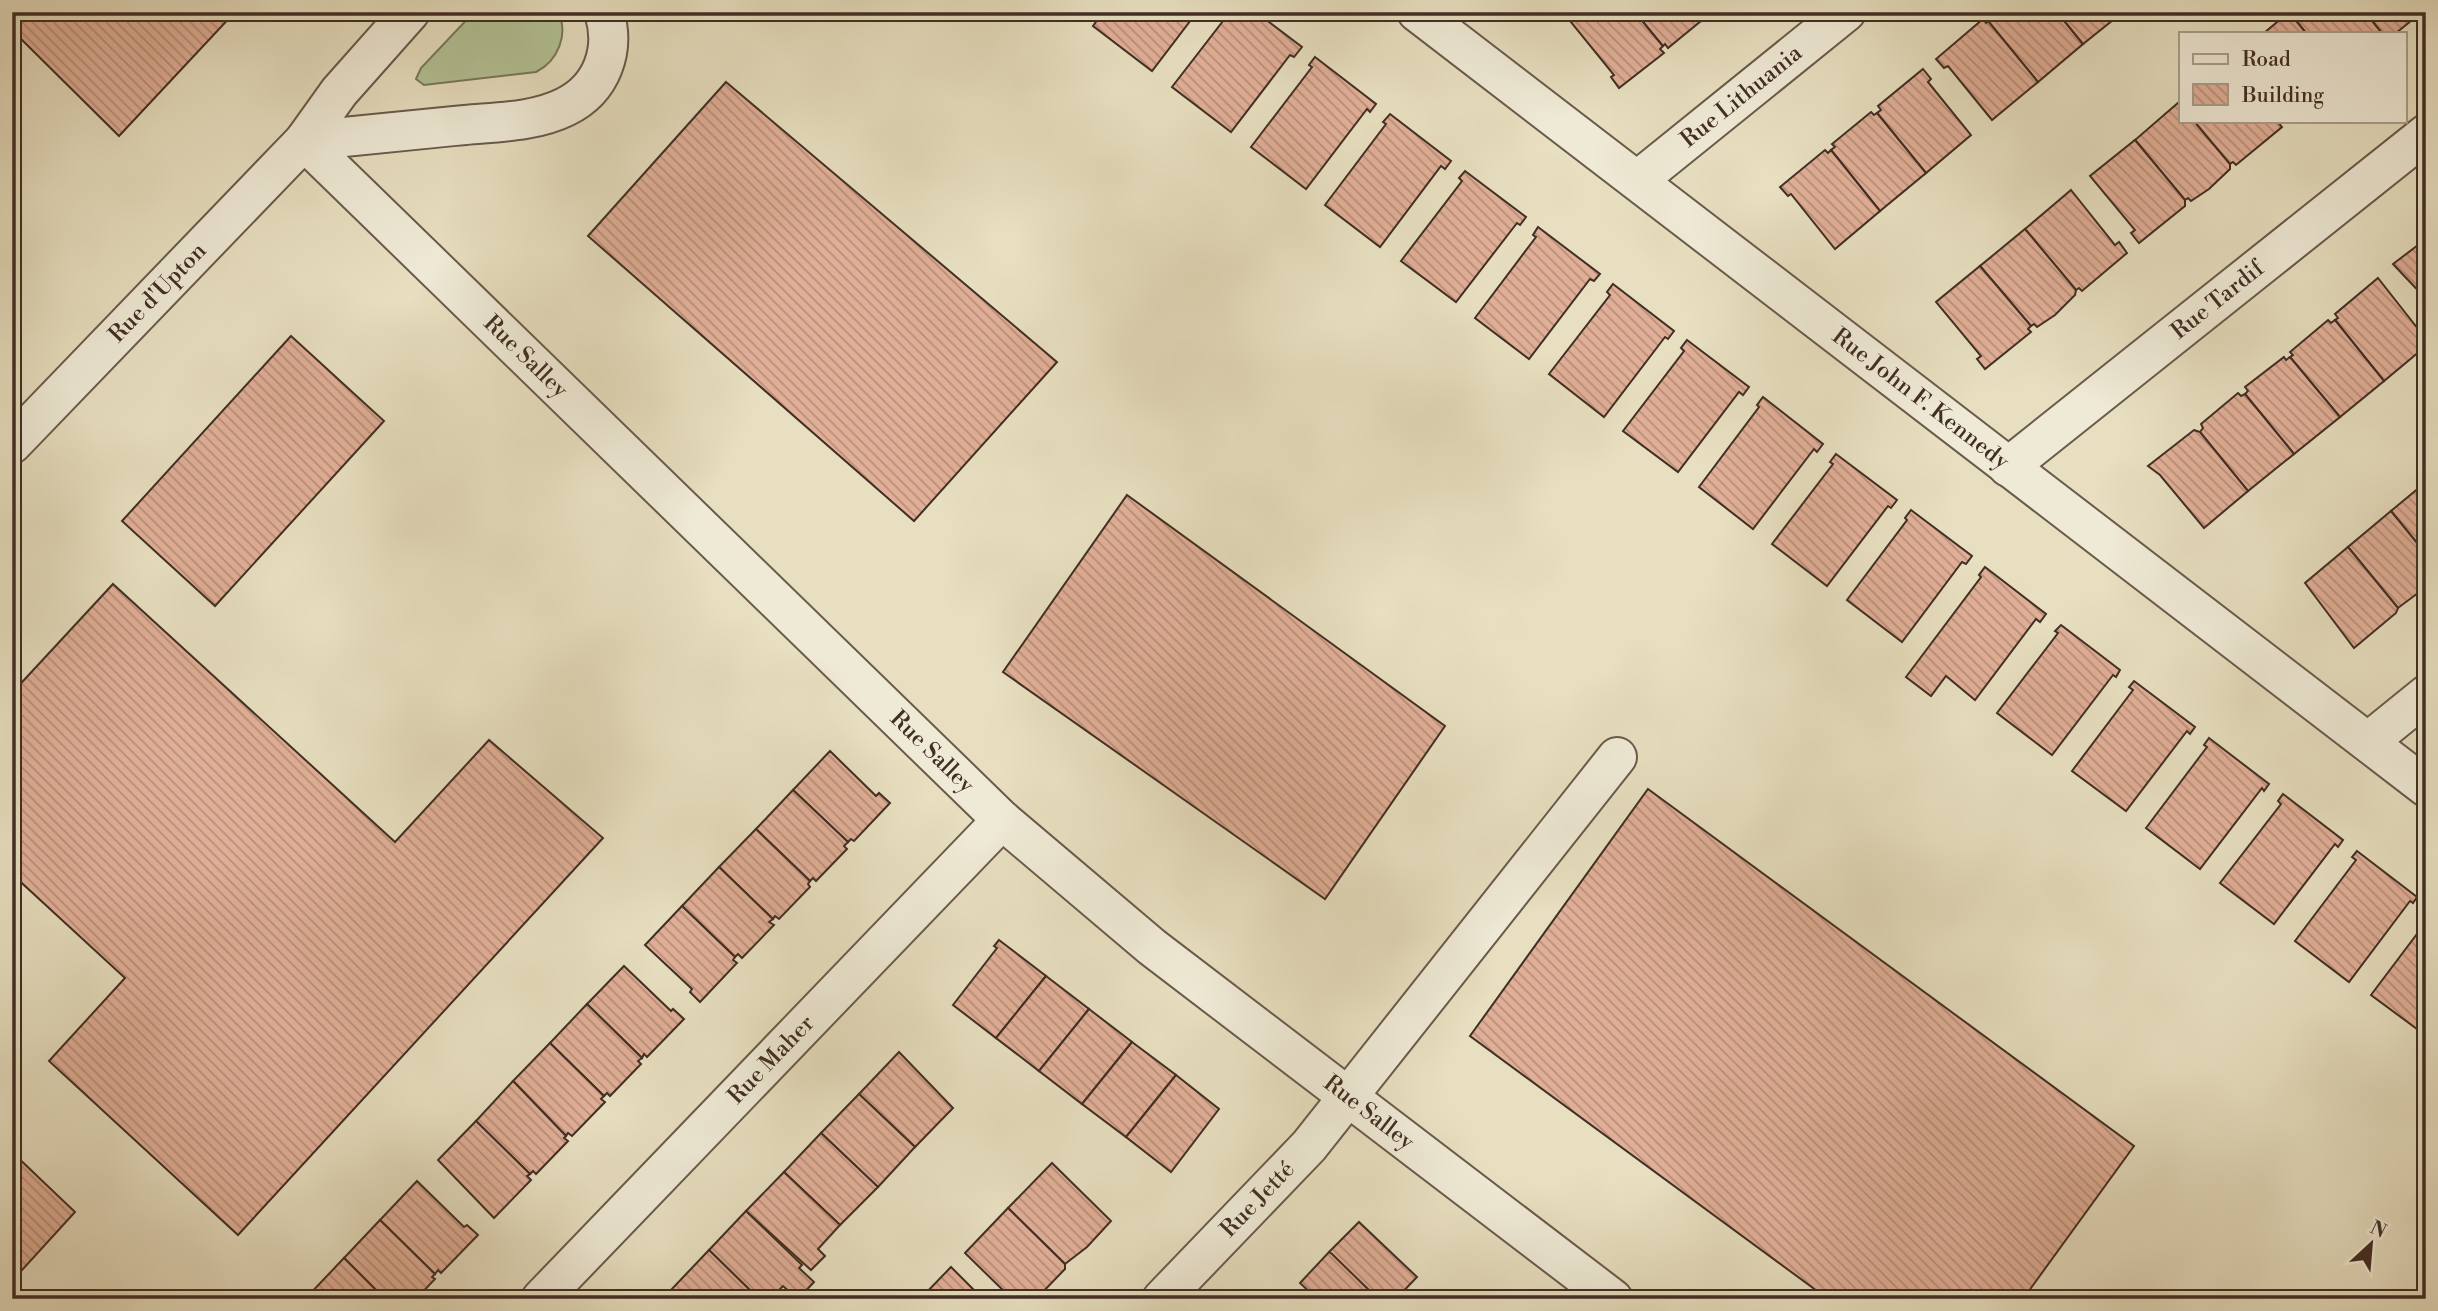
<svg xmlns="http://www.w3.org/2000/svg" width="2438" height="1311" viewBox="0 0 2438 1311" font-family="'Libre Bodoni',serif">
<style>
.grass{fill:#b3c295;stroke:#7a785c;stroke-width:2}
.building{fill:url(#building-back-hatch);stroke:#412e24;stroke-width:2}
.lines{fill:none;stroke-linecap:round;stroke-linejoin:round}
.minor-casing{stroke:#6a5a4b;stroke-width:42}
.minor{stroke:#efead6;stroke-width:38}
.labels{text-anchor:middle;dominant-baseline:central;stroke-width:5;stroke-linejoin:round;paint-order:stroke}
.street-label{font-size:23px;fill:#412e24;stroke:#efead6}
</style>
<defs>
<pattern id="building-back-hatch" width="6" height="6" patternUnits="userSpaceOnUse" patternTransform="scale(1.75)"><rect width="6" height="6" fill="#e1af97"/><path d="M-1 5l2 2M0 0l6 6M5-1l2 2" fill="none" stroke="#b88f7b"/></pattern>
</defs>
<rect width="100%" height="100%" fill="#e7dfc0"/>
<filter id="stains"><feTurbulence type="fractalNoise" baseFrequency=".00286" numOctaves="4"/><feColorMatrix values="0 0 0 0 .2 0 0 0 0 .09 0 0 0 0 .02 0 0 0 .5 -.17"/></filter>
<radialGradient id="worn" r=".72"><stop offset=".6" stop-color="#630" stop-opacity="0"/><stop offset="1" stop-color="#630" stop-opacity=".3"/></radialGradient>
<!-- grass -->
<path class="grass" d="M 474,12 L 558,12 C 569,34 558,61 536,72 L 424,85 L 416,79 L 421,68 Z"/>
<!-- building -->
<g class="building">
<polygon points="12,12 235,12 119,136 12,30"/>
<polygon points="1103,12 1197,12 1152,71 1093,26"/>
<polygon points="1230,12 1256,12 1302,47 1294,57 1290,55 1231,132 1172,87"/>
<polygon points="1572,12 1635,12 1663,46 1660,49 1664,53 1619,88 1611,77 1614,75 1570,21 1576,16"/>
<polygon points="1635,12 1704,12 1707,16 1668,48 1665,44 1663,46"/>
<polygon points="1991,12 2057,12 2083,44 2038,82 1988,21 1987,16"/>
<polygon points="2057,12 2123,12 2083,44"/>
<polygon points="2289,12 2365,12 2382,33 2306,33"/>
<polygon points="2289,12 2306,33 2264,33"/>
<polygon points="2365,12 2422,12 2396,33 2382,33"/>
<polygon points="1983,19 1986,23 1988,21 2038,82 1992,120 1948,66 1944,68 1936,59"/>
<polygon points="1315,57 1376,104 1370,112 1367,109 1306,189 1251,147 1312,67 1309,65"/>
<polygon points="1923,69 1931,79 1928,82 1971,135 1926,173 1877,113 1881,110 1878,106"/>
<polygon points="726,82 1057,362 914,521 588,236"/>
<polygon points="2179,102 2181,121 2194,121 2230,164 2230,169 2209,189 2191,201 2188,198 2185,200 2135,140"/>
<polygon points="1871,112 1874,115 1877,113 1926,173 1880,211 1831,150 1835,147 1832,144"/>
<polygon points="1390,114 1451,161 1445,169 1441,166 1380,247 1325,205 1386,124 1383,122"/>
<polygon points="2194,121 2277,121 2282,127 2236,165 2233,162 2230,164"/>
<polygon points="2135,140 2185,200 2185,206 2139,243 2131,233 2135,230 2090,176"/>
<polygon points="1825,150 1828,153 1831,150 1880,211 1835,249 1791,194 1788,196 1780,187"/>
<polygon points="1465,171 1526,217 1520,225 1517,223 1456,302 1401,261 1462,181 1459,178"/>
<polygon points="2071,190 2115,245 2119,242 2127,253 2082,291 2079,288 2076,290 2025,229"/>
<polygon points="1538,227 1600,274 1594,281 1590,279 1529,359 1475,318 1536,237 1533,235"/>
<polygon points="2025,229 2076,290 2075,295 2055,315 2037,327 2034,324 2031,326 1980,266"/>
<polygon points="2426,239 2426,299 2393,264"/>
<polygon points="1980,266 2031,326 2028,329 2031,332 1985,369 1977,359 1981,356 1936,302"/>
<polygon points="2378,278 2426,339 2426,346 2384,381 2335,320 2338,318 2335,314"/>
<polygon points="1613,284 1674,331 1668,339 1665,337 1604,417 1549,374 1610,295 1607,292"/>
<polygon points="2328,320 2331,323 2335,320 2384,381 2340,417 2290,357 2293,355 2290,352"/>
<polygon points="291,336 384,421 215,606 122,521"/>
<polygon points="1687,340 1749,387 1743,395 1739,392 1678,472 1623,431 1684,351 1681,348"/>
<polygon points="2284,357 2286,360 2290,357 2340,417 2294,454 2245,394 2248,391 2245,387"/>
<polygon points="2238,393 2241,396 2245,394 2294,454 2248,491 2200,432 2203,428 2201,424"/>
<polygon points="1763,397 1823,444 1817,452 1814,449 1753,529 1699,487 1759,407 1757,405"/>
<polygon points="2194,430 2200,432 2248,491 2204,528 2160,475 2148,466"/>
<polygon points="1836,454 1897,500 1891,508 1888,506 1827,586 1772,544 1833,464 1830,462"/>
<polygon points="2426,482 2426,554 2391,511"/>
<polygon points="1127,495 1445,726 1325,899 1003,672"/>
<polygon points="1911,510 1972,556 1966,564 1962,562 1902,642 1847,600 1907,520 1905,518"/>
<polygon points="2391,511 2426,554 2426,587 2398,608 2348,547"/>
<polygon points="2348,547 2398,608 2396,613 2354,648 2305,583"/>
<polygon points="1985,567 2046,614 2040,622 2036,619 1975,700 1946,676 1931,696 1906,677 1981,577 1979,575"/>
<polygon points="113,584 395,842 489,740 603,838 238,1235 49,1061 125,978 12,874 12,693"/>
<polygon points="2061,625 2120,670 2116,677 2113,675 2052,755 1997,713 2058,633 2055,631"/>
<polygon points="2134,681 2195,727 2190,734 2187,731 2126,811 2072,771 2133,690 2129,687"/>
<polygon points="2209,738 2269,784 2264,791 2262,788 2200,869 2146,828 2207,747 2204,745"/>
<polygon points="830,751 876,796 879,793 890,803 854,841 851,839 848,842 793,790"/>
<polygon points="1648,789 2134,1146 2023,1299 1828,1299 1470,1036"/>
<polygon points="793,790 848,842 844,846 847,849 816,881 813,878 810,881 756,829"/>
<polygon points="2283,794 2343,840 2338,847 2335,844 2274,924 2220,883 2281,804 2278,801"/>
<polygon points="756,829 810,881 808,884 810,887 779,919 775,916 773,919 719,867"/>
<polygon points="2357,851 2417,897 2413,903 2410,901 2349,982 2295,941 2356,860 2352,857"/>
<polygon points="719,867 773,919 769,922 774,925 742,958 738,954 735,957 682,906"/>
<polygon points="682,906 735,957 733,960 737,963 700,1002 690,992 692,989 645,945"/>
<polygon points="2426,922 2426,1034 2425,1035 2371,995"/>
<polygon points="999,940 1046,976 996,1038 953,1005 997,948 994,946"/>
<polygon points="624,966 671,1011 673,1009 684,1019 647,1057 644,1054 642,1058 587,1004"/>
<polygon points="1046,976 1089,1009 1039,1071 996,1038"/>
<polygon points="587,1004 642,1058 638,1061 641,1064 610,1096 607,1093 604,1096 550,1043"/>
<polygon points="1089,1009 1132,1042 1082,1104 1039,1071"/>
<polygon points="1132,1042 1176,1075 1126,1137 1082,1104"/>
<polygon points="550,1043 604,1096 601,1099 605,1102 572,1136 568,1133 566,1136 513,1081"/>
<polygon points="899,1052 953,1108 915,1147 859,1094"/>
<polygon points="1176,1075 1219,1109 1171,1172 1126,1137"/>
<polygon points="513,1081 566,1136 564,1138 568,1141 536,1174 533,1171 530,1174 476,1121"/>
<polygon points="859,1094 915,1147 878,1187 821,1133"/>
<polygon points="476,1121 530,1174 527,1176 531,1180 494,1218 438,1160"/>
<polygon points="821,1133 878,1187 840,1225 784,1172"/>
<polygon points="12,1152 75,1212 12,1281"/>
<polygon points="1052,1163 1111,1221 1087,1247 1065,1264 1008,1208"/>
<polygon points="784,1172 840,1225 818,1249 825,1256 811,1270 746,1211"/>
<polygon points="417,1181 464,1227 467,1225 478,1235 441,1273 438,1270 435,1274 380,1220"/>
<polygon points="1008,1208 1065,1264 1065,1269 1036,1299 1012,1299 965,1253"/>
<polygon points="746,1211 802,1265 799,1268 814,1282 798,1299 783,1286 770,1299 759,1299 709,1250"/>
<polygon points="380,1220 435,1274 432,1277 435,1279 416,1299 385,1299 344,1258"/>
<polygon points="1359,1222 1417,1277 1396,1299 1378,1299 1329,1252"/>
<polygon points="709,1250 759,1299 681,1299 669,1292"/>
<polygon points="1329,1252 1332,1254 1378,1299 1317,1299 1300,1283"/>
<polygon points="344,1258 385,1299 306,1298"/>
<polygon points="951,1267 983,1299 920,1299"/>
</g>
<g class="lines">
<defs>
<g id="minor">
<path d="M 410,12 L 339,92 L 304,141 C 357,136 411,130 465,125 C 497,122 535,122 565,107 C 602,89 616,50 604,12"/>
<path id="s1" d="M 1417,12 L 2426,787"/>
<path id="s2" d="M 1638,180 L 1846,12"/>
<path id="s3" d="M 12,444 L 304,141 L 1002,820 L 1152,947 L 1613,1299"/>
<path id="s4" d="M 2008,467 L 2426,134"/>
<polyline points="2368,742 2426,695"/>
<path id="s5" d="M 541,1299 L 1002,820"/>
<path id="s6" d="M 1162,1299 L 1309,1146 L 1617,757"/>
</g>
</defs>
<!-- minor casing -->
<use href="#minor" class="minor-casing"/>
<!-- minor -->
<use href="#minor" class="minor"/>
</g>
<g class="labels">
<!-- street labels -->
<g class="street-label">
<text stroke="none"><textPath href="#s2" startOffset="133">Rue Lithuania</textPath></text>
<text stroke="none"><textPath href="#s3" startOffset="210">Rue d'Upton</textPath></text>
<text stroke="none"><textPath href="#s4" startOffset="268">Rue Tardif</textPath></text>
<text stroke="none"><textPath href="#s3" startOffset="730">Rue Salley</textPath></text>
<text stroke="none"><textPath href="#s1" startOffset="635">Rue John F. Kennedy</textPath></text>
<text stroke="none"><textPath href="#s3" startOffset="1297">Rue Salley</textPath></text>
<text stroke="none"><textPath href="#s5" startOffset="332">Rue Maher</textPath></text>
<text stroke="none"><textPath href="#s3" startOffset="1864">Rue Salley</textPath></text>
<text stroke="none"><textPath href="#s6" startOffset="138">Rue Jetté</textPath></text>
</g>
</g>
<!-- margin -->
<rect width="2438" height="1311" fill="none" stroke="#e7dfc0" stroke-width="42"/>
<rect x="14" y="14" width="2410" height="1283" fill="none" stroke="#412e24" stroke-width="3.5"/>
<rect x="21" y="21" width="2396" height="1269" fill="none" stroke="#412e24" stroke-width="2"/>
<!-- legend -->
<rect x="2179" y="32" width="228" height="91" fill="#efead6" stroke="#a99f8f" stroke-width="2"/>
<rect x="2193" y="54" width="35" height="10" fill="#efead6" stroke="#a99f8f" stroke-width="2"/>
<text x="2242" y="66" font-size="21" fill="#412e24">Road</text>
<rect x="2193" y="84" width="35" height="21" fill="url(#building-back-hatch)" stroke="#a99f8f" stroke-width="2"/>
<text x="2242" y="102" font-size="21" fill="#412e24">Building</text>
<!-- north arrow -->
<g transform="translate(2371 1244) rotate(26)" stroke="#efead6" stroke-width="5" paint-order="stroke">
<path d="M0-5L12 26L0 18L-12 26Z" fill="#412e24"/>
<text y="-10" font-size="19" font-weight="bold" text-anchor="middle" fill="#412e24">N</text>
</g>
<rect width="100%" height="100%" filter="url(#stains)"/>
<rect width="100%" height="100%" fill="url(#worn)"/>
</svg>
